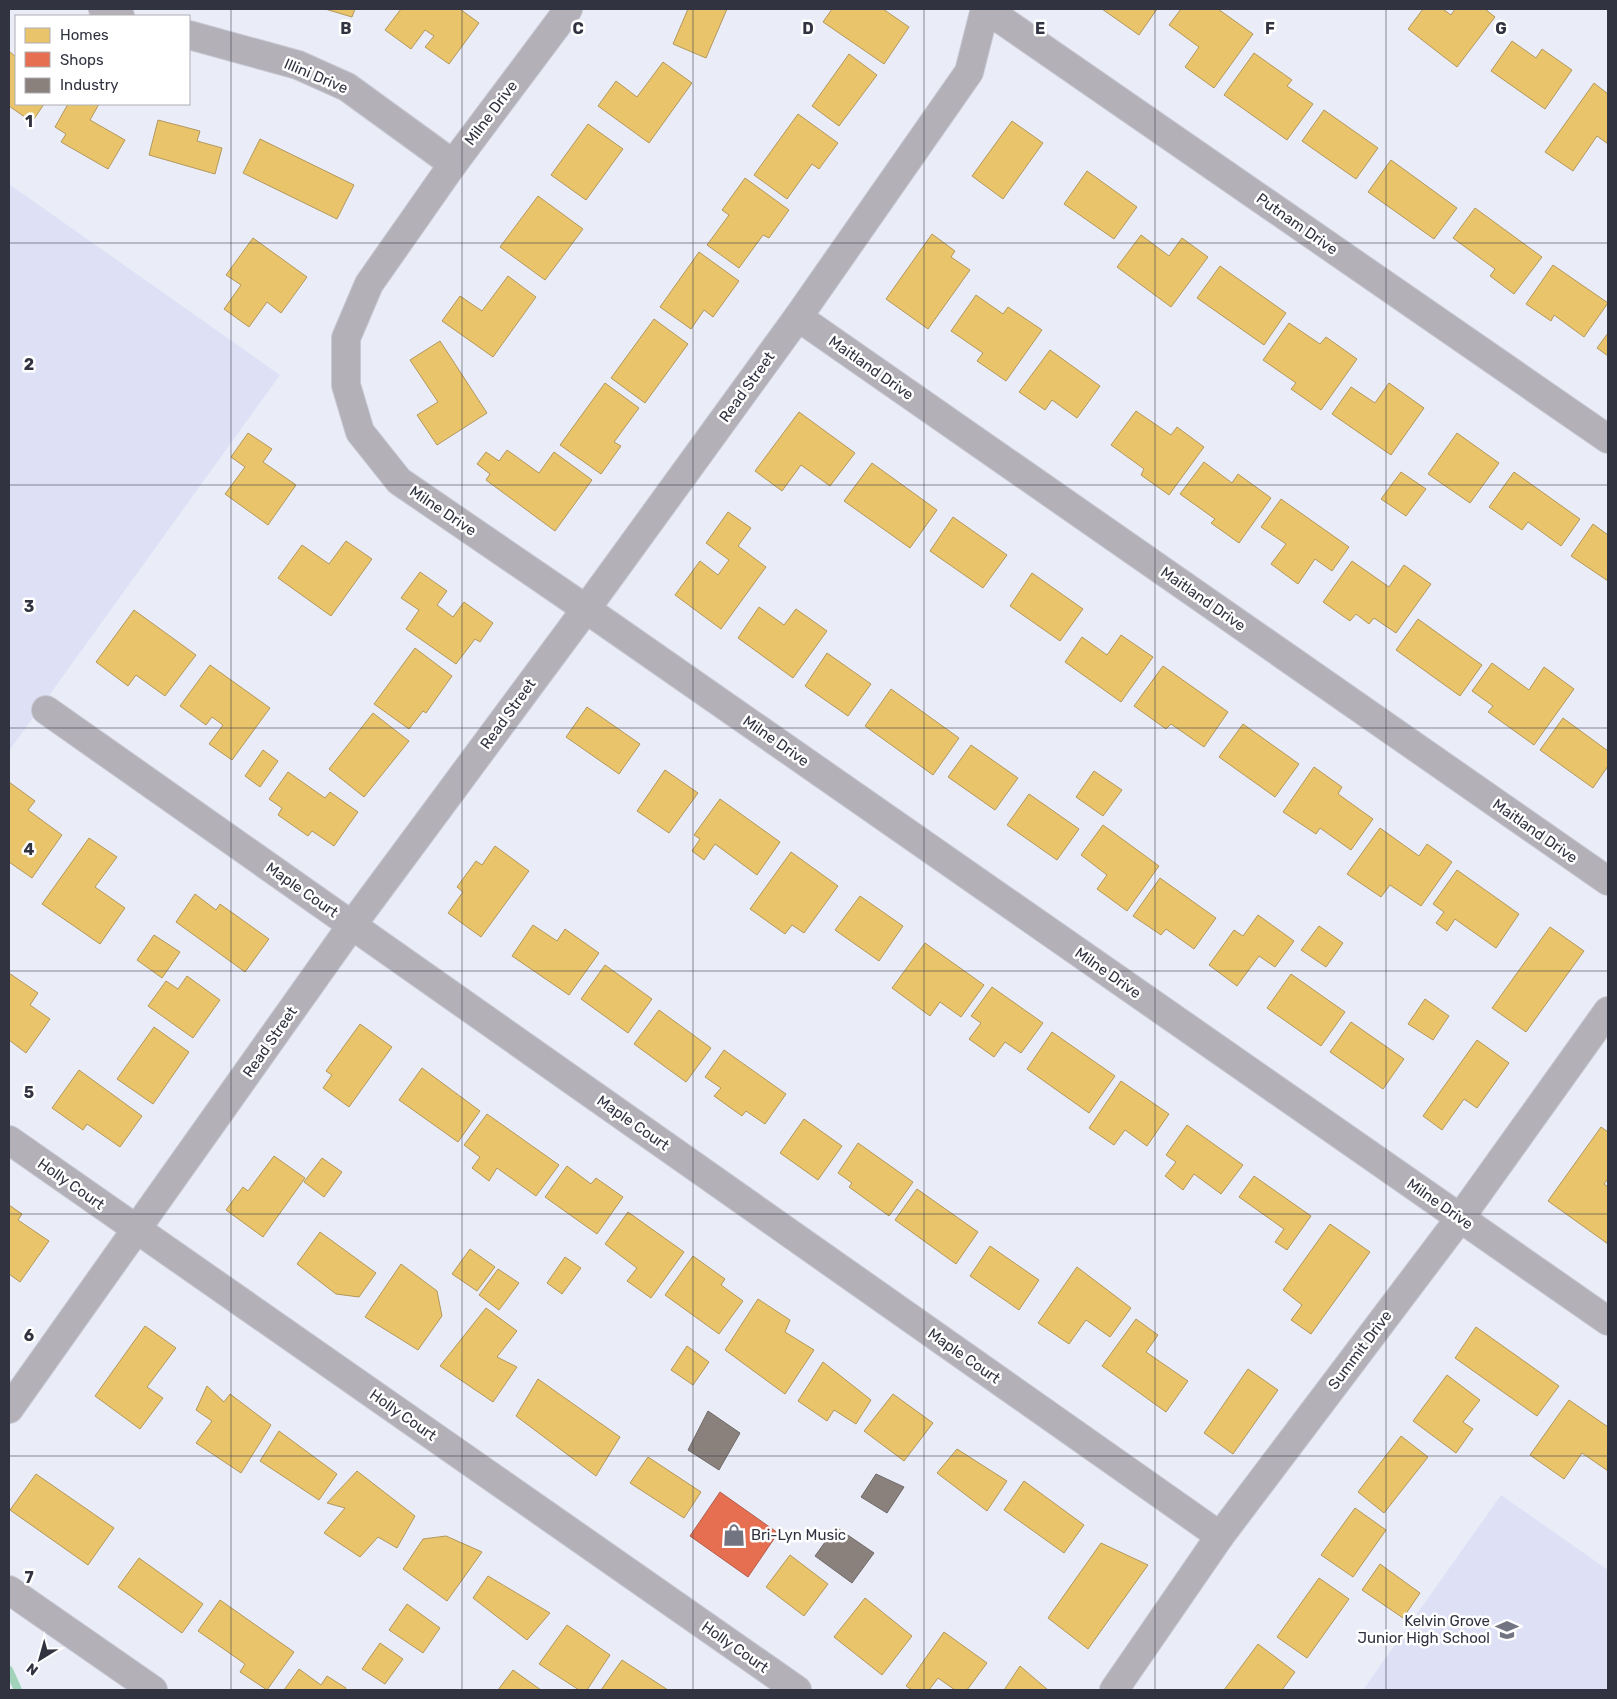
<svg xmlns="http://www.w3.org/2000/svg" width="1617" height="1699" viewBox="0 0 1617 1699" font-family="Rubik,sans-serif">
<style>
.built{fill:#dee1f5}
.homes{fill:#e9c46a;stroke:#b2985e}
.shops{fill:#e76f51;stroke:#b05d4c}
.industry{fill:#8a817c;stroke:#6f6a6a}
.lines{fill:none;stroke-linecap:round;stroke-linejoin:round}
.stream{stroke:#a0d3ba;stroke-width:8}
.minor-casing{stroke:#c6c8d3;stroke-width:30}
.minor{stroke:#b4b0b7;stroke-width:28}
.grid{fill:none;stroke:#313341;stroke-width:1;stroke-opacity:0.55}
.labels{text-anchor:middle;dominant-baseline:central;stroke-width:5;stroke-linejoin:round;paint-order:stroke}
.street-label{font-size:15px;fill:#313341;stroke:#fff}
.poi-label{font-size:15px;fill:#313341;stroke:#fff;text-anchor:start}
.grid-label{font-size:16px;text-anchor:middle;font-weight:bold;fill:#313341;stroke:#fff;stroke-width:5;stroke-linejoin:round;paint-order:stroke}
</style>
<rect width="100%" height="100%" fill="#eaecf8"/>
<!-- built -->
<g class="built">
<polygon points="9,184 280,375 9,751"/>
<polygon points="1501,1495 1608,1570 1608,1690 1363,1690"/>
</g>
<!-- homes -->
<g class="homes">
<polygon points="325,9 355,9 352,17"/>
<polygon points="401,9 460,9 479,23 449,64 425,47 434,36 425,30 411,49 385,30"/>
<polygon points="688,9 727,9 706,58 673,44"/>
<polygon points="832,9 883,9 909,27 884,64 823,22"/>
<polygon points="1102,9 1157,9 1139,35"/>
<polygon points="1181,9 1218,9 1253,34 1214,88 1185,67 1199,47 1169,25"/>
<polygon points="1423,9 1443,9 1451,15 1455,9 1485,9 1495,17 1457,67 1408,29"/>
<polygon points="1512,41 1536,58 1542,49 1572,70 1545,109 1491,71"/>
<polygon points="9,51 16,57 16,104 44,104 32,122 9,106"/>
<polygon points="1254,53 1292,80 1287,86 1313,104 1287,140 1224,95"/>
<polygon points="849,54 877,75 839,126 812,106"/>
<polygon points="663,62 692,83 649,143 598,106 616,81 637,97"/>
<polygon points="1594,83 1608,94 1608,144 1597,136 1573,171 1545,152"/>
<polygon points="68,104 99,104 90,120 125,140 108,169 61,142 66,134 55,127"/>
<polygon points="1324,110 1378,148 1356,179 1302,141"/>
<polygon points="798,114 838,143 819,169 812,164 787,199 754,175"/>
<polygon points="158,120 200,131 197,141 222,148 215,174 149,155"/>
<polygon points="1012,121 1043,143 1003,199 972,176"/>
<polygon points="588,124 623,149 586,200 551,175"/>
<polygon points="260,139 354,185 337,219 243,173"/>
<polygon points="1391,160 1457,208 1434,239 1368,192"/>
<polygon points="1087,171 1137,207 1114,239 1064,204"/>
<polygon points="745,178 789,210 769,238 763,235 739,268 707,245 729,215 722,210"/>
<polygon points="538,196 583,229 545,280 500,247"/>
<polygon points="1475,208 1542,257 1514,294 1490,276 1495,269 1453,238"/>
<polygon points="932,234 955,251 951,257 970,270 928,329 886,299"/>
<polygon points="1141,235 1169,256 1182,238 1208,257 1171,307 1117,267"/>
<polygon points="253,238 307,277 281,313 267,302 249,327 224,309 241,285 226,275"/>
<polygon points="699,252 739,281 713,317 704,310 691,329 660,307"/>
<polygon points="1553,265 1608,303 1584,337 1554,315 1551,321 1526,304"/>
<polygon points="1220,266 1286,313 1264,345 1197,298"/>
<polygon points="508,276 536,297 493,357 442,321 460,296 482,311"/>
<polygon points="976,295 1003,314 1008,307 1042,330 1006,381 977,361 983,353 951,331"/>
<polygon points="654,319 688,344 645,403 611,378"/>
<polygon points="1289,323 1320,344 1326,337 1357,359 1321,410 1291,389 1296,383 1263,360"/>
<polygon points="1608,333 1608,356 1597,348"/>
<polygon points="440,341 487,413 437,445 417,415 438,402 410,360"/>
<polygon points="1050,350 1100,386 1077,418 1052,400 1045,410 1019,392"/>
<polygon points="605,383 639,408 614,442 621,446 601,474 560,445"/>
<polygon points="1389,383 1424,408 1391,455 1332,414 1351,387 1375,403"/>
<polygon points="1136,411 1171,435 1177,427 1204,447 1169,495 1141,475 1144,469 1111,445"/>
<polygon points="799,412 855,453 830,486 801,465 782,491 755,471"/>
<polygon points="248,433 272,449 263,462 296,485 268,525 225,494 245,467 231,457"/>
<polygon points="1457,433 1499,463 1470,503 1428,474"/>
<polygon points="507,450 539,473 554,452 592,480 555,531 486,480 490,474 477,464 486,452 499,461"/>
<polygon points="1204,462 1232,483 1238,474 1271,498 1239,543 1211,523 1215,519 1180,494"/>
<polygon points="872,463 937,510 910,548 844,501"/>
<polygon points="1401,472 1426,489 1406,516 1381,499"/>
<polygon points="1514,472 1580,519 1561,546 1528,522 1522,530 1489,507"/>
<polygon points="1281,499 1349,547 1332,571 1315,559 1298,584 1271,564 1286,544 1261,527"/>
<polygon points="728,512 751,528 738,546 766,567 721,629 675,595 700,561 718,575 729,560 706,543"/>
<polygon points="953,517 1007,555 983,588 930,551"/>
<polygon points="1593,524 1608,535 1608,581 1571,556"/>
<polygon points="346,541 372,559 331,616 278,578 302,545 329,564"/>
<polygon points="1352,561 1389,587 1404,565 1431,584 1396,633 1374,618 1369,624 1356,614 1350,621 1323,602"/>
<polygon points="420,572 447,591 437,605 453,617 464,602 493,623 480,642 475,639 456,664 406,629 419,610 401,598"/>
<polygon points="1032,573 1083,609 1060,641 1010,606"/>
<polygon points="759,607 784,625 796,609 827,631 793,678 738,638"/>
<polygon points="134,610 196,655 165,696 136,675 128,686 96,662"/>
<polygon points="1418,619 1482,665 1460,696 1396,650"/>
<polygon points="1121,635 1153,657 1121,702 1065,662 1082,637 1107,655"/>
<polygon points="415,648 452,676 426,713 423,711 409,729 374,704"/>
<polygon points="827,653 871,684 848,716 805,686"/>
<polygon points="1492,663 1529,690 1544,667 1574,689 1534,745 1488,712 1493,706 1472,691"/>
<polygon points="210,665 270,708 232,760 209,744 223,725 212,717 206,725 180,706"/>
<polygon points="1163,666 1228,712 1204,747 1171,724 1166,729 1134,706"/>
<polygon points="891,689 959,738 933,775 865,726"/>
<polygon points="587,707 640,744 619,774 566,737"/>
<polygon points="373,713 409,741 364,797 329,769"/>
<polygon points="1563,718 1608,751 1608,766 1593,788 1540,750"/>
<polygon points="1243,724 1299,764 1275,797 1219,757"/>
<polygon points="971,745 1018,778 995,810 948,777"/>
<polygon points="263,750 278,761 260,787 245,776"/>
<polygon points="1314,767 1342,787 1338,794 1373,819 1351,850 1320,828 1316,834 1283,812"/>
<polygon points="665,770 698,793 669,833 637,811"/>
<polygon points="1094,771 1122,790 1103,816 1076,797"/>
<polygon points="288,772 325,798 330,792 358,812 334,846 312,831 308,836 278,815 282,808 269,799"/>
<polygon points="9,782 35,801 28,810 62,835 32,878 9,862"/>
<polygon points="1029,794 1079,829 1057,860 1007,825"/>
<polygon points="720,799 780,842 757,875 715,844 704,860 692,851 700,839 694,835"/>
<polygon points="1103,825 1159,866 1127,911 1097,889 1107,875 1081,855"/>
<polygon points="1380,828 1419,856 1427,844 1452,862 1421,906 1390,885 1381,897 1347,874"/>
<polygon points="89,838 117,857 95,887 125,908 100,944 42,904"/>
<polygon points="495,846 529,871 481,937 448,913 463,892 457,887 476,861 482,865"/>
<polygon points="791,852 838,886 804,933 792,925 785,934 750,909"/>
<polygon points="1457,870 1519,914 1496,948 1455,919 1447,931 1436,923 1444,912 1433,904"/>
<polygon points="1160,878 1216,918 1194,949 1166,929 1161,935 1133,916"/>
<polygon points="195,894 216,910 220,904 269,939 245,972 176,922"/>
<polygon points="860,896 903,926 879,961 835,930"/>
<polygon points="1258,915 1294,941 1275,967 1259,956 1237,986 1209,965 1234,930 1243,936"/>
<polygon points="533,925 557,941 565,929 599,953 569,995 512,956"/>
<polygon points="1319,926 1343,943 1326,967 1301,950"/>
<polygon points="1550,927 1584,951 1526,1032 1492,1008"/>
<polygon points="154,935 180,952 162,978 137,960"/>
<polygon points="925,943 984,985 961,1017 940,1002 930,1016 892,988"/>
<polygon points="605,965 652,999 628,1033 581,999"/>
<polygon points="9,973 38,993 30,1005 50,1019 26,1053 9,1040"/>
<polygon points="1291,974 1345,1012 1321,1046 1267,1008"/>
<polygon points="187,976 220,1000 193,1038 148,1006 166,981 178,989"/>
<polygon points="992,987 1043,1023 1021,1053 1005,1042 994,1057 969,1039 981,1023 971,1016"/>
<polygon points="1425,999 1449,1016 1433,1040 1408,1024"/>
<polygon points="659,1010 711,1048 686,1082 634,1044"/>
<polygon points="1351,1022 1404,1059 1383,1089 1330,1052"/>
<polygon points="360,1024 392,1047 349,1107 323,1088 332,1075 326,1071"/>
<polygon points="154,1027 189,1052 153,1104 117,1079"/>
<polygon points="1052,1032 1115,1076 1089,1113 1027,1069"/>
<polygon points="1477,1040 1509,1063 1477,1108 1464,1099 1442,1130 1423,1116"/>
<polygon points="724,1050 786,1094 765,1124 746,1111 742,1116 714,1096 721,1088 705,1077"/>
<polygon points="422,1068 480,1111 458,1142 399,1100"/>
<polygon points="79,1070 142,1116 120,1147 87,1124 83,1130 52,1108"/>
<polygon points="1121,1081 1169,1114 1147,1146 1125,1130 1114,1145 1089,1128"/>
<polygon points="487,1114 559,1165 536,1196 497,1168 489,1181 472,1168 480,1157 464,1145"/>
<polygon points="804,1119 842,1146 818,1180 780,1153"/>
<polygon points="1187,1125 1243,1165 1221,1194 1194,1174 1183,1190 1165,1176 1176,1162 1166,1155"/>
<polygon points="1601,1127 1608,1132 1608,1179 1604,1184 1608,1187 1608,1244 1548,1201"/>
<polygon points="858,1143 913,1182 889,1216 849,1187 852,1183 838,1173"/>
<polygon points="274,1156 305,1178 263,1237 226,1210 243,1187 248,1191"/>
<polygon points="322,1158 342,1172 324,1197 304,1182"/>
<polygon points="567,1166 591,1184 596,1178 623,1197 597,1234 545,1197"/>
<polygon points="1254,1176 1311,1216 1287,1250 1275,1242 1284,1229 1239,1197"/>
<polygon points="917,1189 978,1232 956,1264 895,1220"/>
<polygon points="9,1205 22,1214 18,1220 49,1241 20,1282 9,1274"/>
<polygon points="628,1212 684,1252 651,1298 627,1281 637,1268 605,1244"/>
<polygon points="1330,1224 1370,1252 1311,1334 1291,1320 1302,1305 1283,1290"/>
<polygon points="320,1232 376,1273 359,1297 336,1294 297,1264"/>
<polygon points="990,1246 1039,1280 1019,1310 970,1276"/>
<polygon points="470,1249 495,1267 477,1291 452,1274"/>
<polygon points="693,1256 725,1279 721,1285 743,1301 719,1334 665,1295"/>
<polygon points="565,1257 581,1268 562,1294 547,1283"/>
<polygon points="401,1264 437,1291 442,1316 418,1350 365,1317"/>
<polygon points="1077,1267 1131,1308 1110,1337 1086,1320 1069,1344 1038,1323"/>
<polygon points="498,1269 519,1283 499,1310 479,1295"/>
<polygon points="758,1299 790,1320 785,1332 814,1350 785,1394 725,1350"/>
<polygon points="486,1308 517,1331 497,1357 517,1367 493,1402 440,1366"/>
<polygon points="1136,1319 1158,1335 1146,1352 1188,1381 1166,1412 1102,1366"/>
<polygon points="145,1326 176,1348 147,1387 163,1398 140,1429 95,1396"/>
<polygon points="1476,1327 1559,1386 1537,1416 1455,1358"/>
<polygon points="687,1346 709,1362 693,1385 671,1370"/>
<polygon points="823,1362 871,1400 856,1424 834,1410 827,1421 798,1401"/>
<polygon points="1248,1369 1278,1390 1233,1454 1204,1433"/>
<polygon points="1447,1375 1480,1400 1463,1422 1473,1429 1456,1453 1413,1421"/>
<polygon points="538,1379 620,1437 596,1476 516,1416"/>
<polygon points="207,1386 224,1402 230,1394 271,1425 241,1473 196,1443 212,1421 196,1410"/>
<polygon points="893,1394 933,1423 904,1461 864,1431"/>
<polygon points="1569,1400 1608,1427 1608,1471 1582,1453 1564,1479 1530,1455"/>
<polygon points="279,1431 337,1474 319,1500 260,1461"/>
<polygon points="1401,1436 1428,1457 1384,1513 1358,1492"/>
<polygon points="957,1449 1007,1481 987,1511 937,1473"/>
<polygon points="648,1457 701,1492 684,1518 630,1483"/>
<polygon points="357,1471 415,1516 397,1548 378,1537 360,1557 324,1533 345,1508 327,1503"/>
<polygon points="36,1474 114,1528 88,1565 10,1510"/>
<polygon points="1024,1481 1084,1525 1064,1553 1004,1510"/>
<polygon points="1355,1508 1386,1530 1353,1577 1321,1555"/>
<polygon points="446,1536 482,1552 447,1601 403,1569 423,1539"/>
<polygon points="1101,1543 1148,1565 1088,1649 1048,1618"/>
<polygon points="790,1555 828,1584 804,1616 766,1587"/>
<polygon points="139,1558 203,1604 182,1633 118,1587"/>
<polygon points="1380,1564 1420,1593 1403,1618 1362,1590"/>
<polygon points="488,1576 550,1613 527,1640 473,1598"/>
<polygon points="1319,1578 1349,1599 1307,1658 1277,1637"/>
<polygon points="865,1598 912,1636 882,1675 834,1637"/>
<polygon points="220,1600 294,1652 267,1690 240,1672 245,1664 198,1631"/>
<polygon points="407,1604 440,1628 423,1653 389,1630"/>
<polygon points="567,1625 610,1655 587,1690 579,1690 539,1664"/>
<polygon points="944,1632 987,1663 967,1690 955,1690 938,1678 929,1690 912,1690 906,1686"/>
<polygon points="380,1643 403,1659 385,1684 362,1669"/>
<polygon points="1258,1644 1295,1672 1282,1690 1224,1690"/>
<polygon points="622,1660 668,1690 601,1690"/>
<polygon points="1020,1666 1048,1690 1004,1690"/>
<polygon points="299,1669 321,1685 327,1676 346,1688 345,1690 284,1690"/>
<polygon points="513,1670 541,1690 498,1690"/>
</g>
<!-- shops -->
<polygon class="shops" points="720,1492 778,1533 748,1577 690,1536"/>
<!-- industry -->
<g class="industry">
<polygon points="708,1411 740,1433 719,1470 688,1450"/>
<polygon points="876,1474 904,1487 887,1513 861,1497"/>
<polygon points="836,1527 874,1553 852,1583 815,1556"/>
</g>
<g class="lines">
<!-- stream -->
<polyline class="stream" points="9,1670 18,1690"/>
<defs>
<g id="minor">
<polyline points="103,9 120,16"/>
<polyline points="568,9 563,17 453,164 369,284 346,338 346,385 360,432 399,481 586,609 1608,1321"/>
<polyline points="986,9 1608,439"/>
<polyline points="189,35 298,65 347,87 453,164"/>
<polyline points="798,317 1608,881"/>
<polyline points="46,710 1220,1536"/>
<polyline points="9,1140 797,1690"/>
<polyline points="9,1409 352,925 586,609 798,317 969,72 985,9"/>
<polyline points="9,1590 153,1690"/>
<polyline points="1114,1690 1220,1536 1460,1218 1608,1011"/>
</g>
</defs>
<!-- minor casing -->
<use href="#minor" class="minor-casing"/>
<!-- minor -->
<use href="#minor" class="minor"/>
</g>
<!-- grid -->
<path class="grid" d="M 231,9 L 231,1690M 462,9 L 462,1690M 693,9 L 693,1690M 924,9 L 924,1690M 1155,9 L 1155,1690M 1386,9 L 1386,1690M 9,243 L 1608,243M 9,485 L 1608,485M 9,728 L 1608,728M 9,971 L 1608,971M 9,1214 L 1608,1214M 9,1456 L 1608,1456"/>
<!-- icons -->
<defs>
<symbol id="shop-bare" viewBox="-9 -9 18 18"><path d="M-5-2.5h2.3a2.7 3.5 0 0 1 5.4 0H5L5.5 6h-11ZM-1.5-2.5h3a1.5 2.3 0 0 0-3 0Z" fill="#727481" stroke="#fff" stroke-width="2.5" paint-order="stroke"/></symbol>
<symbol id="school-bare" viewBox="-9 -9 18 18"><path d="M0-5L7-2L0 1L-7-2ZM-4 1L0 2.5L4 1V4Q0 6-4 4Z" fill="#727481" stroke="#fff" stroke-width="2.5" paint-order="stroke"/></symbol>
</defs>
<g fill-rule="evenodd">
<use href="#shop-bare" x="718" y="1519" width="32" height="32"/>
<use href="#school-bare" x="1491" y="1614" width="32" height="32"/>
</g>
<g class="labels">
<!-- street labels -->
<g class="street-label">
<text transform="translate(316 76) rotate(23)">Illini Drive</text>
<text transform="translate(491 113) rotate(-53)">Milne Drive</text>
<text transform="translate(1297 224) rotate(35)">Putnam Drive</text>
<text transform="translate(871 368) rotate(35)">Maitland Drive</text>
<text transform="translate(747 387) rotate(-54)">Read Street</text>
<text transform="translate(443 511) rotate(34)">Milne Drive</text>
<text transform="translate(1203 599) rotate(35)">Maitland Drive</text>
<text transform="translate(508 714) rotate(-54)">Read Street</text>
<text transform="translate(776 741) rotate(35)">Milne Drive</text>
<text transform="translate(1535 831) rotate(35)">Maitland Drive</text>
<text transform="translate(302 890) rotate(35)">Maple Court</text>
<text transform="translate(1108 973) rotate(35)">Milne Drive</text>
<text transform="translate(270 1042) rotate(-55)">Read Street</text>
<text transform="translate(633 1123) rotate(35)">Maple Court</text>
<text transform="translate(71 1184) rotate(35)">Holly Court</text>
<text transform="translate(1440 1204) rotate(35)">Milne Drive</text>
<text transform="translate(1360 1350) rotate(-53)">Summit Drive</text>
<text transform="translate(964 1356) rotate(35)">Maple Court</text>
<text transform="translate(403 1415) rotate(35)">Holly Court</text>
<text transform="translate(735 1647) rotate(35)">Holly Court</text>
</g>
<!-- poi labels -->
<g class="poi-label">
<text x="751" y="1535">Bri-Lyn Music</text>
<text x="1490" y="1621" text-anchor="end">Kelvin Grove<tspan x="1490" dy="17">Junior High School</tspan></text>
</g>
</g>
<g class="grid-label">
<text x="346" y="34">B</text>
<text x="578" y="34">C</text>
<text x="808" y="34">D</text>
<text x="1040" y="34">E</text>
<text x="1270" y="34">F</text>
<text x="1501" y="34">G</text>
<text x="29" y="127">1</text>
<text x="29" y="370">2</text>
<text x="29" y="612">3</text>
<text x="29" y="855">4</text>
<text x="29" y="1098">5</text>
<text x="29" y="1341">6</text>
<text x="29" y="1583">7</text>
</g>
<!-- border -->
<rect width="1617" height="1699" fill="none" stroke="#313341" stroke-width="20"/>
<!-- legend -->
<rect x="15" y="15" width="175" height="90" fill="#ffffff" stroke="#adadb3"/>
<rect x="25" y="28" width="25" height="15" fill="#e9c46a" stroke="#adadb3"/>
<text x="60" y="40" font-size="15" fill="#313341">Homes</text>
<rect x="25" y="52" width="25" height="15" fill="#e76f51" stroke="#adadb3"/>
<text x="60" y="65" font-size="15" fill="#313341">Shops</text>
<rect x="25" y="78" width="25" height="15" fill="#8a817c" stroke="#adadb3"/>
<text x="60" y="90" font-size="15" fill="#313341">Industry</text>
<!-- north arrow -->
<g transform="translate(40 1659) rotate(217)" stroke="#ffffff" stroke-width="4" paint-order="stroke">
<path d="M0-4L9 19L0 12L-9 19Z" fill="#313341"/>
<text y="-8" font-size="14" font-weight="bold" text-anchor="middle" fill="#313341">N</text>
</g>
</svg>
